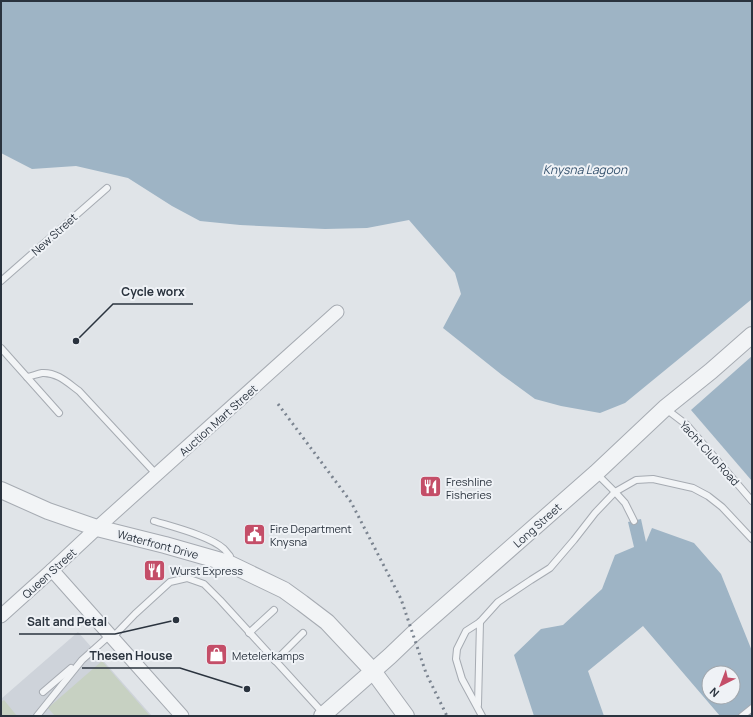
<svg xmlns="http://www.w3.org/2000/svg" width="753" height="717" viewBox="0 0 753 717" font-family="Manrope,sans-serif">
<style>
.built{fill:#ced3da}
.green{fill:#c7d1c2}
.water{fill:#9eb4c5;fill-rule:evenodd}
.lines{fill:none;stroke-linecap:round;stroke-linejoin:round}
.service-casing{stroke:#a6abb2;stroke-width:8}
.minor-casing{stroke:#a6abb2;stroke-width:15}
.tertiary-casing{stroke:#a6abb2;stroke-width:18}
.service{stroke:#f2f4f6;stroke-width:6}
.minor{stroke:#f2f4f6;stroke-width:13}
.tertiary{stroke:#f2f4f6;stroke-width:16}
.rail{stroke:#7b8490;stroke-width:3;stroke-dasharray:2 4;stroke-linecap:butt}
.labels{text-anchor:middle;dominant-baseline:central;stroke-width:4;stroke-linejoin:round;paint-order:stroke}
.street-label{font-size:11px;fill:#2a333e;stroke:#eff2f6}
.poi-label{font-size:11px;fill:#2a333e;stroke:#eff2f6;text-anchor:start}
.water-label{font-size:12px;font-style:italic;fill:#37546f;stroke:#eff2f6}
.leader{fill:none;stroke:#2a333e;stroke-width:1.5}
.callout-dot{fill:#2a333e;stroke:#eff2f6;stroke-width:1.5}
.callout-label{font-size:12px;text-anchor:middle;font-weight:bold;fill:#2a333e;stroke:#eff2f6;stroke-width:4;stroke-linejoin:round;paint-order:stroke}
</style>
<rect width="100%" height="100%" fill="#e0e4e8"/>
<!-- built -->
<polygon class="built" points="78,632 152,716 1,716 1,699"/>
<!-- green -->
<g class="green">
<polygon points="102,661 150,716 55,716 48,708"/>
<polygon points="4,700 17,716 1,716 1,702"/>
</g>
<!-- water -->
<g class="water">
<polygon points="1,1 752,1 752,299 625,403 600,413 561,406 535,399 502,375 443,328 461,294 455,273 409,220 367,228 325,229 240,225 200,221 172,206 128,178 76,166 32,169 1,153"/>
<polygon points="752,356 752,481 691,410"/>
<path d="M 641,519 L 646,542 L 652,528 L 694,543 L 721,574 L 752,651 L 752,716 L 720,716 L 643,626 L 588,671 L 604,716 L 534,716 L 514,655 L 541,629 L 563,625 L 602,589 L 615,555 L 634,547 L 628,522 ZM 709,673 L 733,673 L 733,697 L 709,697 Z"/>
</g>
<g class="lines">
<defs>
<g id="service">
<polyline points="1,281 107,188"/>
<polyline points="1,348 59,413"/>
<path d="M 27,377 C 32,376 37,374 42,373 C 57,372 68,383 79,391 L 157,475"/>
<polyline points="666,409 687,425 752,501"/>
<polyline points="597,474 615,492 625,503 634,521"/>
<path d="M 154,521 C 173,527 210,536 224,549 C 226,551 228,554 230,556 L 228,562"/>
<polyline points="249,633 274,610"/>
<polyline points="112,638 135,614 170,582 187,578 204,584 220,600 323,713"/>
<polyline points="275,661 303,633"/>
<polyline points="43,692 71,668"/>
<polyline points="478,705 480,622"/>
<polyline points="37,716 82,660 110,635"/>
<polyline points="482,716 462,679 456,659 457,649 466,631 480,622 498,602 531,580 550,568 574,540 595,513 615,492 636,480 653,479 693,488 708,496 722,507 752,539"/>
<polyline points="742,716 752,708"/>
</g>
<g id="minor">
<polyline points="52,570 182,716"/>
<polyline points="1,616 52,570 97,528 337,312"/>
</g>
<g id="tertiary">
<polyline points="1,490 48,511 97,528 165,545 228,563 284,590 302,603 327,622 373,671 406,716"/>
<polyline points="322,716 390,656 413,634 596,473 665,408 711,371 752,335"/>
</g>
</defs>
<!-- service casing -->
<use href="#service" class="service-casing"/>
<!-- minor casing -->
<use href="#minor" class="minor-casing"/>
<!-- tertiary casing -->
<use href="#tertiary" class="tertiary-casing"/>
<!-- service -->
<use href="#service" class="service"/>
<!-- minor -->
<use href="#minor" class="minor"/>
<!-- tertiary -->
<use href="#tertiary" class="tertiary"/>
<!-- rail -->
<polyline class="rail" points="278,404 351,502 401,599 426,673 447,716"/>
</g>
<!-- icons -->
<defs>
<symbol id="restaurant-square" viewBox="-11 -11 22 22"><rect x="-9" y="-9" width="18" height="18" rx="4" fill="#c44e68" stroke="#eff2f6"/><path d="M-5-6h1v4h1v-4h1v4h1v-4h1v5L-1.5 .5V6h-2V.5L-5-1ZM5-6V6H3V1.5H1.5Q1.5-4 5-6Z" fill="#fff"/></symbol>
<symbol id="civic-square" viewBox="-11 -11 22 22"><rect x="-9" y="-9" width="18" height="18" rx="4" fill="#c44e68" stroke="#eff2f6"/><path d="M-.6-6.5H3V-4.5H.6V-3L4-1V1h2V6H-6V1h2V-1L-.6-3ZM-1.2 2.5V6h2.4V2.5Z" fill="#fff"/></symbol>
<symbol id="shop-square" viewBox="-11 -11 22 22"><rect x="-9" y="-9" width="18" height="18" rx="4" fill="#c44e68" stroke="#eff2f6"/><path d="M-5-2.5h2.3a2.7 3.5 0 0 1 5.4 0H5L5.5 6h-11ZM-1.5-2.5h3a1.5 2.3 0 0 0-3 0Z" fill="#fff"/></symbol>
</defs>
<g fill-rule="evenodd">
<use href="#restaurant-square" x="418" y="474" width="25" height="25"/>
<use href="#civic-square" x="242" y="522" width="25" height="25"/>
<use href="#restaurant-square" x="142" y="558" width="25" height="25"/>
<use href="#shop-square" x="204" y="642" width="25" height="25"/>
</g>
<g class="labels">
<!-- street labels -->
<g class="street-label">
<text transform="translate(54 234) rotate(-42)">New Street</text>
<text transform="translate(218 420) rotate(-42)">Auction Mart Street</text>
<text transform="translate(710 453) rotate(48)">Yacht Club Road</text>
<text transform="translate(537 525) rotate(-42)">Long Street</text>
<text transform="translate(158 544) rotate(15)">Waterfront Drive</text>
<text transform="translate(49 573) rotate(-42)">Queen Street</text>
</g>
<!-- poi labels -->
<g class="poi-label">
<text x="446" y="481">Freshline<tspan x="446" dy="13">Fisheries</tspan></text>
<text x="270" y="528">Fire Department<tspan x="270" dy="13">Knysna</tspan></text>
<text x="170" y="570">Wurst Express</text>
<text x="232" y="655">Metelerkamps</text>
</g>
<!-- water labels -->
<g class="water-label">
<text x="585" y="169">Knysna Lagoon</text>
</g>
</g>
<!-- callouts -->
<path class="leader" d="M76 341L113 304H193M176 620L115 634H19M247 689L180 668H82"/>
<g class="callout-dot">
<circle cx="76" cy="341" r="4"/>
<circle cx="176" cy="620" r="4"/>
<circle cx="247" cy="689" r="4"/>
</g>
<g class="callout-label">
<text x="153" y="296">Cycle worx</text>
<text x="67" y="626">Salt and Petal</text>
<text x="131" y="660">Thesen House</text>
</g>
<!-- border -->
<rect width="753" height="717" fill="none" stroke="#2a333e" stroke-width="4"/>
<!-- north arrow -->
<g transform="translate(721 685) rotate(222)"><circle r="19" fill="#eff2f6" stroke="#a0a6ac"/>
<path d="M0-3L7 15L0 10L-7 15Z" fill="#c44e68"/>
<text y="-6" font-size="11" font-weight="bold" text-anchor="middle" fill="#2a333e">N</text>
</g>
</svg>
